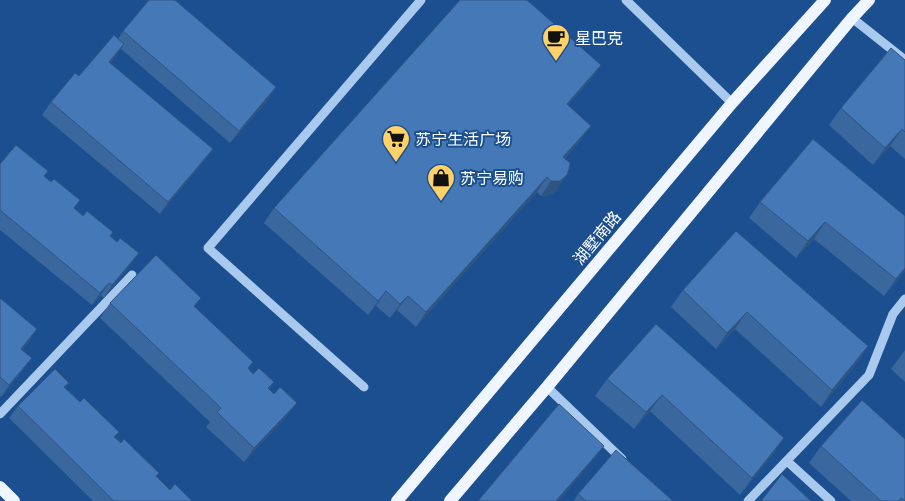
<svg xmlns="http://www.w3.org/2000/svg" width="905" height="501" viewBox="0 0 905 501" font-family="Rubik,'Noto Sans SC',sans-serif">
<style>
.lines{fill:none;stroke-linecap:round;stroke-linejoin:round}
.minor{stroke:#a9c9ee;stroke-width:9}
.major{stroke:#f0f6ff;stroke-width:12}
.wall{fill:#3a679d}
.shaded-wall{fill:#305480}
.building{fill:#4478b7;stroke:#305480}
.labels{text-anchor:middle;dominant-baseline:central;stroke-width:4;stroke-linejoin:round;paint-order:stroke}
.poi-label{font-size:16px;fill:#fff;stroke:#1b4f8f;text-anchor:start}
.street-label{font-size:16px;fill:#fff;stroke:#1b4f8f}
</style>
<rect width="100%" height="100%" fill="#1b4f8f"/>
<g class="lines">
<!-- minor -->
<g class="minor">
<polyline points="626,0 732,103"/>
<polyline points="852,18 905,60"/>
<polyline points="364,387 208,248 421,0"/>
<polyline points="547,387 622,459"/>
<polyline points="0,414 132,275"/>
<polyline points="787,461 831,501"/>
<polyline points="748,501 869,375 893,314 905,299"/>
</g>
<!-- major -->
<g class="major">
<polyline points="0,487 14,501"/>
<polyline points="397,501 732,103 825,0"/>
<polyline points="450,501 547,387 852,18 869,0"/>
</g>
</g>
<!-- wall -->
<g class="wall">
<polygon points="123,31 268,100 230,143 121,49 110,63 213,149 204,161 160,214 42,115 51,102 79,76 118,39"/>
<polygon points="905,60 905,159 890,146 873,165 829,125 841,108"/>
<polygon points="601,65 590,80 568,105 581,140 565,158 557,190 550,195 541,196 537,192 416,327 397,310 390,318 376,306 368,315 264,223 274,208"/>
<polygon points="813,139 905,271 884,296 814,239 796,258 749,218 760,202"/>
<polygon points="0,164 44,176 75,209 110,236 130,265 104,298 101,295 92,305 0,230"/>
<polygon points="683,290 868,346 857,363 821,407 735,329 716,349 671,307"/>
<polygon points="0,298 29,342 22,350 23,370 1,397 0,396"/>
<polygon points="110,303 195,307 253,362 248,369 253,374 274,382 269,389 274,394 297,403 286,417 244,462 206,427 210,422 100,318"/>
<polygon points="656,324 784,438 773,454 740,495 650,411 634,429 595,396 607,379"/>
<polygon points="905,350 905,382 891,369"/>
<polygon points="65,388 121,443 159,473 156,477 170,490 192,501 93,501 9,418 18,406"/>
<polygon points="821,446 905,501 851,501 809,463"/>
<polygon points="578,494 673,501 574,501"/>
</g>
<!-- shaded-wall -->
<g class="shaded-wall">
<polygon points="124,44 116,57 101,74 109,62"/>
<polygon points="601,65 590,80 556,118 567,104"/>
<polygon points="276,87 268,100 230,143 239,131"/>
<polygon points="591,126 581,140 553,171 563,157"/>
<polygon points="902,129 890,146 873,165 885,148"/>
<polygon points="213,149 204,161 160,214 168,202"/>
<polygon points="567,175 557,190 550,195 541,196 551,181"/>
<polygon points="547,177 537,192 416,327 426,312"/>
<polygon points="825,222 814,239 796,258 808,241"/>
<polygon points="139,253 130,265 104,298 112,285"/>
<polygon points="905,268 905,271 884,296 896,279"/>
<polygon points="109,283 101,295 92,305 100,293"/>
<polygon points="386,291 376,306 368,315 378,301"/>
<polygon points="408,296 397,310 390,318 400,304"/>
<polygon points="747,312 735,329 716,349 727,333"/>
<polygon points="37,329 29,342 12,361 21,349"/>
<polygon points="868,346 857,363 821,407 832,390"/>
<polygon points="32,358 23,370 1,397 9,385"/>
<polygon points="662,395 650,411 634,429 646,412"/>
<polygon points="297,403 286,417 244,462 254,448"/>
<polygon points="784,438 773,454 740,495 752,478"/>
<polygon points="604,446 592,462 559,501 556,501"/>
</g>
<!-- building -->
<g class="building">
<polygon points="149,0 175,0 276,87 239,131 123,31"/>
<polygon points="460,0 527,0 601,65 567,104 591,126 563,157 570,163 569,169 567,175 560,181 551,181 547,177 426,312 408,296 400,304 386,291 378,301 274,208"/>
<polygon points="114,35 124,44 109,62 213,149 168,202 51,102 75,73 79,76"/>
<polygon points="891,48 905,60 905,132 902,129 885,148 841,108"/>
<polygon points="813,139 905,216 905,268 896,279 825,222 808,241 760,202"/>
<polygon points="16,145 48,171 44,176 51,182 54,179 80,200 74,208 83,216 87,211 113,232 110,236 117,242 120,238 139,253 112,285 109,283 100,293 0,210 0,164"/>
<polygon points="736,231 868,346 832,390 747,312 727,333 683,290"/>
<polygon points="156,255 201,298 194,306 253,362 248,368 253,374 259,368 274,382 268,388 274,394 280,387 297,403 254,448 217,412 221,408 110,303"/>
<polygon points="0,298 37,329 21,349 32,358 9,385 0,377"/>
<polygon points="656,324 784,438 752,478 662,395 646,412 607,379"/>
<polygon points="55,369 69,383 64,387 80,402 84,398 119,432 114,437 121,443 124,439 159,473 156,476 170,490 175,484 192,501 114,501 18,406"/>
<polygon points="862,400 905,439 905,501 901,498 898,501 881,501 821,446"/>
<polygon points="559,404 604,446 556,501 478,501"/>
<polygon points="616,450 673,501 586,501 578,494"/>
<polygon points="782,474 811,501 761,501"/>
</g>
<!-- icons -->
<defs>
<symbol id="cafe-pin" viewBox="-11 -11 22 30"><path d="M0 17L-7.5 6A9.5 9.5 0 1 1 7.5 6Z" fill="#ffd166" stroke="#1b4f8f"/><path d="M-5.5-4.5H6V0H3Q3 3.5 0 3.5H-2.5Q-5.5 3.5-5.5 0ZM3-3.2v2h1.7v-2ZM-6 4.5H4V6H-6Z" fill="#111"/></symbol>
<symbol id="supermarket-pin" viewBox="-11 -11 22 30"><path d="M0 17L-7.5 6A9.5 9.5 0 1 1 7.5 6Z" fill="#ffd166" stroke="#1b4f8f"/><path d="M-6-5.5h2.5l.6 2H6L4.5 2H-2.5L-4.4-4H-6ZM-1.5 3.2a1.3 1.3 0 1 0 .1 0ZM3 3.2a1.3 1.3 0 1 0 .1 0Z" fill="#111"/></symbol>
<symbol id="shop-pin" viewBox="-11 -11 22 30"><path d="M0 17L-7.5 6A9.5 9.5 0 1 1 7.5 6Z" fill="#ffd166" stroke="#1b4f8f"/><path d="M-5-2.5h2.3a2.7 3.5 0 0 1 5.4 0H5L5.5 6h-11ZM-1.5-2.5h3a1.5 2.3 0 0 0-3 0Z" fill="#111"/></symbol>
</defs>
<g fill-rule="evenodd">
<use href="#cafe-pin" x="540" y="22" width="32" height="43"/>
<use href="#supermarket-pin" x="380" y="123" width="32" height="43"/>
<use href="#shop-pin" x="425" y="162" width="32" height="43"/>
</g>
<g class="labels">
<!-- poi labels -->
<g class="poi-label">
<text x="575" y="38">星巴克</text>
<text x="415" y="139">苏宁生活广场</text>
<text x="460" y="178">苏宁易购</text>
</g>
<!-- street labels -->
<g class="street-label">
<text transform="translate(597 238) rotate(-50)">湖墅南路</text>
</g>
</g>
</svg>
